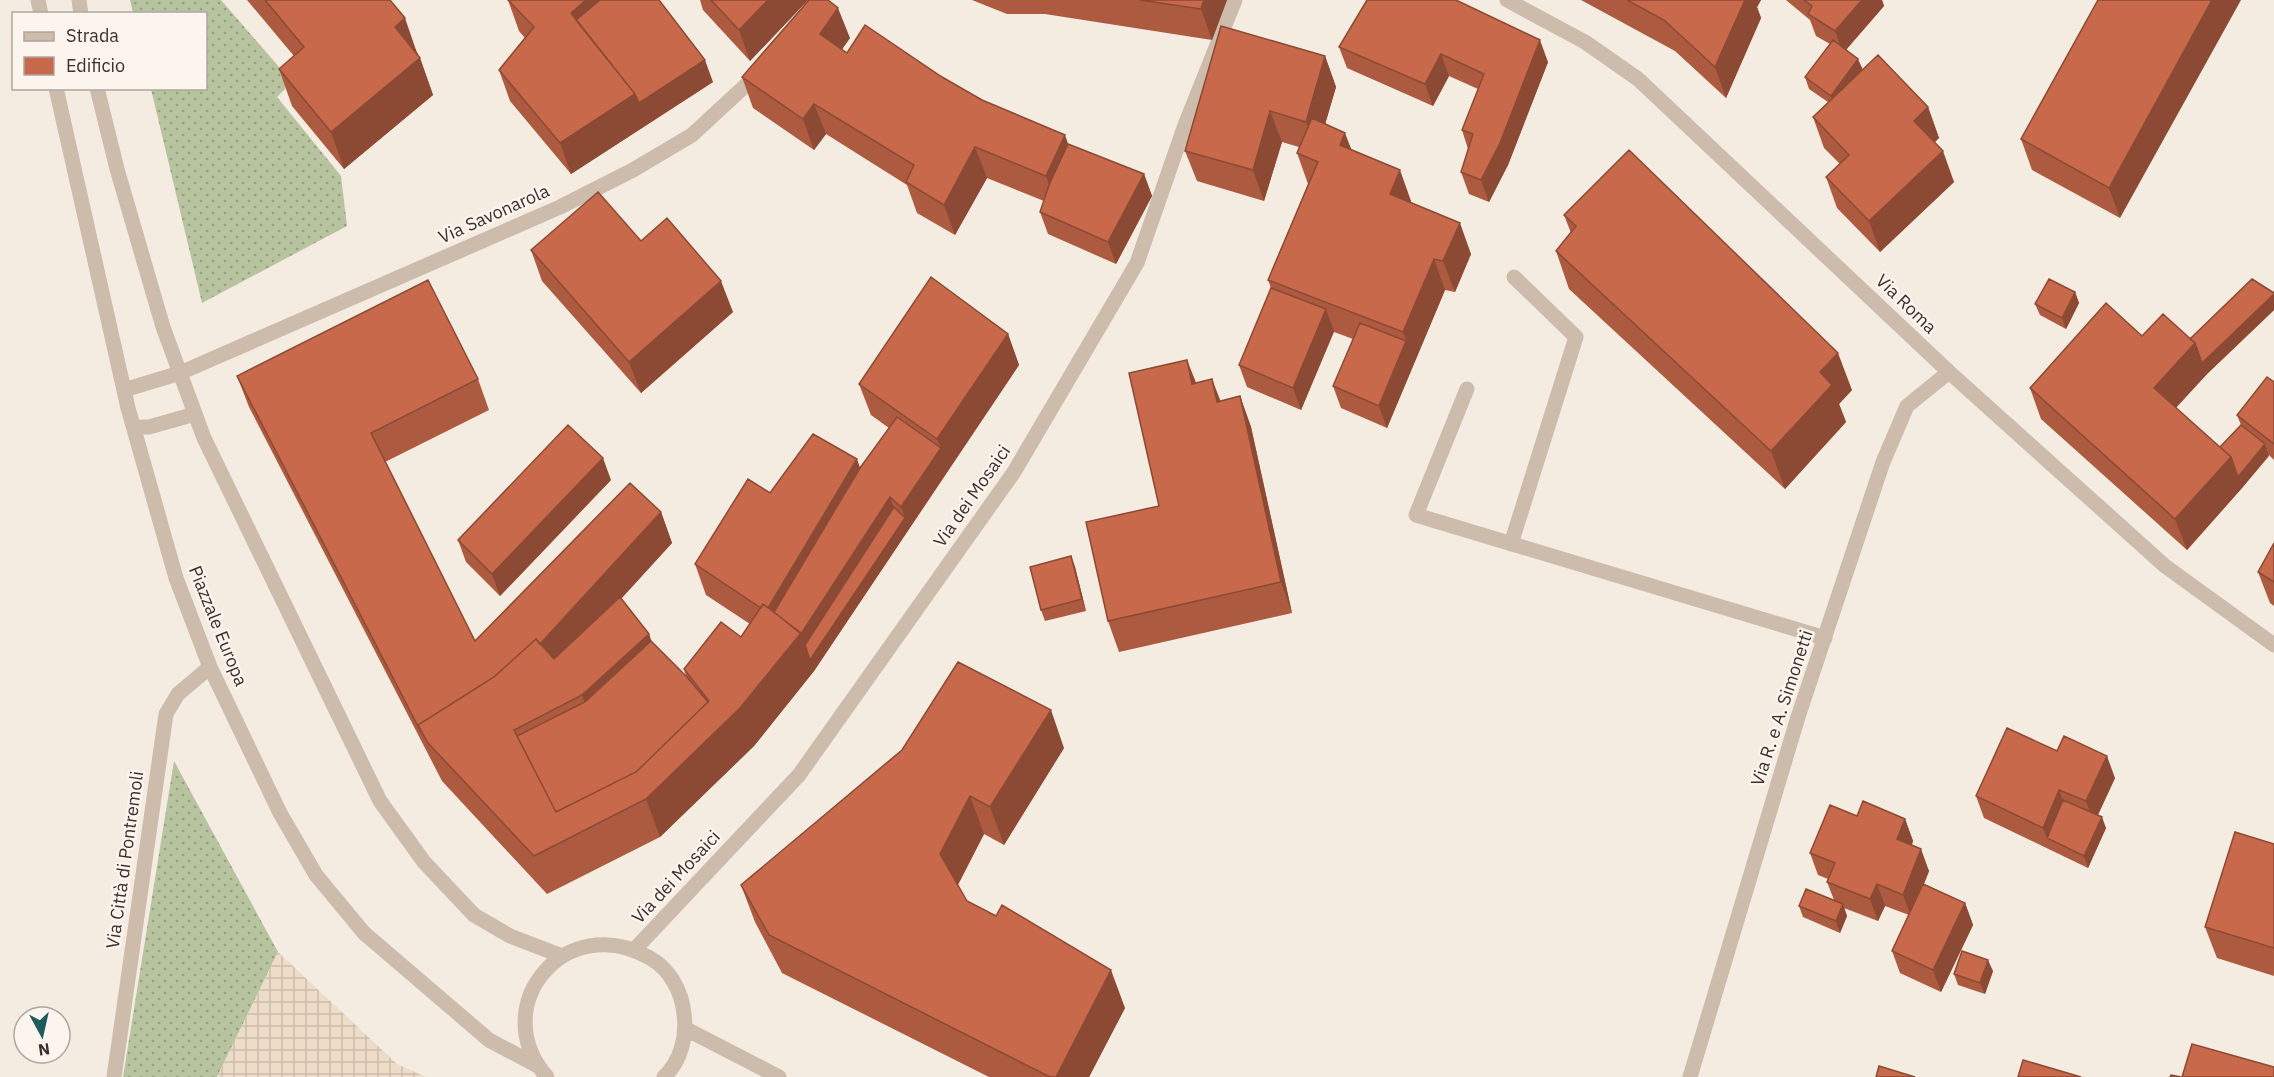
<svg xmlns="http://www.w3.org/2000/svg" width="2274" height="1077" font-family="'IBM Plex Sans',sans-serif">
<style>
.garden{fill:url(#garden-dots)}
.plaza{fill:url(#plaza-grid)}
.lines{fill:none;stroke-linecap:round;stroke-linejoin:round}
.service{stroke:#cdbbac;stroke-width:15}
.minor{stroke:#cdbbac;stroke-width:15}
.tertiary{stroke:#cdbbac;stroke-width:15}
.wall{fill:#ac5a40}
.shaded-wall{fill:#8c4a34}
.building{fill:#c8694b;stroke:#8c4a34;stroke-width:1.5}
.labels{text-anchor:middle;stroke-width:5;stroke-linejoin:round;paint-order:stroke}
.street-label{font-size:18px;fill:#3b302b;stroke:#fbf5ee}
</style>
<defs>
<pattern id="garden-dots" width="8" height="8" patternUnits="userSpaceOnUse" patternTransform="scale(1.5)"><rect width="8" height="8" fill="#b8c4a0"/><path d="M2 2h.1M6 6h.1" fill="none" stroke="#97a083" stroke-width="1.8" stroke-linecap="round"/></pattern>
<pattern id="plaza-grid" width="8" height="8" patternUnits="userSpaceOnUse" patternTransform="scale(1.5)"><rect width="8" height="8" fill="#ecdcc8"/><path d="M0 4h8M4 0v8" fill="none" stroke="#cbbdac"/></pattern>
</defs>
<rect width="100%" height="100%" fill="#f4ebe1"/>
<path class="garden" d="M130,0H221L292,82L277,97L341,176L347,226L202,303L151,89L206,88V14L133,13Z
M174,761L278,952L217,1077H123Z"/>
<path class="plaza" d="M278,952L397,1064L426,1077H217Z"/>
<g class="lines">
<path class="service" d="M1467,389L1416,515L1825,638
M1511,544L1576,337L1514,277"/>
<path class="minor" d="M38,0L41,14
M79,0L81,14
M56,88L128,408L176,578L210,667L280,813L316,875L364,933L489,1040L538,1066
M97,88L117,169L163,327L204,438L380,801L424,862L474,915L510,936L562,956
M124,390L180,373L560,207L633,170L692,135L759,73
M134,427H149L195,414
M635,949L799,775L1014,472L1137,263L1185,125L1235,0
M686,1029L779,1077
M114,1077L166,714L178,694L210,667
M547,1077C485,1006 566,909 650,958C670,969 682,992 684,1014C687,1036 681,1061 664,1077
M1690,1077L1798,717L1883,462L1907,406L1949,372"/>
<path class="tertiary" d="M1507,0L1585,42L1638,79L1949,372L2165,566L2274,645"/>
</g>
<path class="wall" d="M247,0H390L420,58L433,95L344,169L292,106L279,69L294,56Z
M508,0L713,82L571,174L510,101L499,70L525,38L519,31Z
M700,0H808L750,61L703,10Z
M972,0H1227L1212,40L1045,14H1007Z
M1581,0H1761L1757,7L1761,18L1726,98L1675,51Z
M1786,0H1882L1884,6L1846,50L1862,69L1928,107L1939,138L1934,142L1954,182L1880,252L1837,208L1826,177L1840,164L1824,148L1813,117L1828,102L1809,89L1805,77L1830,44L1816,36L1810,20Z
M2098,0L2120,218L2032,170L2021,139Z
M850,38L842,49L847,53L942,77L982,100L1068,144L1144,174L1152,196L1116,264L1048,234L1040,212L1044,201L987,178L955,235L917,213L907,185L826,134L814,150L753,108L742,77Z
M1339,47L1548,62L1508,165L1489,202L1469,194L1461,172L1468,149L1462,130L1478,89L1449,76L1433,106L1347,68Z
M1325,56L1336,87L1325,124L1351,149L1411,201L1410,202L1471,254L1455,292L1445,290L1387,428L1341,408L1333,386L1353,339L1334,332L1301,410L1247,387L1239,365L1271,288L1268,280L1308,184L1297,153L1299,147L1282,142L1264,201L1197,181L1185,151Z
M1564,215L1852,390L1839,404L1846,422L1785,489L1569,289L1556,251L1571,233Z
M641,241L733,312L641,393L542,281L531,250Z
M2075,292L2079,303L2066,329L2040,315L2035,304Z
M2274,293V310L2207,374L2176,408L2220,447L2241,425L2237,415L2274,382V460L2269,455L2242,488L2187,550L2041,419L2030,388L2142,336L2190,339Z
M1008,334L1019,365L814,671L754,746L660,837L547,894L442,781L249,407L237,376L478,379L489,410L385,462L475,641L661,512L672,543L621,599L649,634L651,641L686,676L684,669L741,637L750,624L706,595L695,564L770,493L860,468L889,428L871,415L859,384Z
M1196,383L1220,401L1240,396L1251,427L1292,613L1119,652L1108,621L1159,506Z
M611,480L500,596L466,562L458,540Z
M2274,543V606L2270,603L2258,572Z
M1071,556L1075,567L1086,611L1045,621L1041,610Z
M1064,748L1004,845L984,834L958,885L967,901L1125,1008L1089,1077H989L782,973L755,922L741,885Z
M2057,751L2115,778L2098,815L2106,828L2088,868L1984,818L1976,796Z
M1857,816L1905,819L1913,841L1912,845L1929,871L1924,884L1965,903L1973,925L1941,992L1900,973L1892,951L1909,915L1885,906L1878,921L1844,908L1847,916L1840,933L1803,917L1799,906L1834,900L1827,882L1828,879L1818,875L1810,853Z
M2274,844V976L2217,958L2205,927Z
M1993,971L1985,994L1958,985L1954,974Z"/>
<path class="shaded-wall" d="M586,0H635L588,39L571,13Z
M768,0H808L750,61L739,30Z
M1204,0H1227L1212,40L1201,9Z
M1745,0H1761L1757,7L1761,18L1726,98L1715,67Z
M1862,0H1882L1884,6L1843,53L1835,31Z
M2212,0H2241L2120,218L2109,188Z
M838,8L850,38L831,65L820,34Z
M405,18L418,56L395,27Z
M1540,40L1548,62L1508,165L1489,202L1481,180Z
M1441,54L1449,76L1433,106L1425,84Z
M1325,56L1336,87L1317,152L1306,122Z
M420,58L433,95L344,169L331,132Z
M1858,59L1863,70L1835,108L1831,96Z
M705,60L713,82L571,174L560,143L635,94Z
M814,104L826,134L814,150L803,119Z
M1928,107L1939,138L1925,152L1914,121Z
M1270,111L1282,142L1264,201L1253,170Z
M1345,133L1357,164L1340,145Z
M1065,135L1076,166L1057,207L1046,176Z
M975,147L987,178L955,235L944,205Z
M1943,151L1954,182L1880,252L1869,221Z
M1400,170L1411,201L1402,224L1390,194Z
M1144,174L1152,196L1116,264L1108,242Z
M1460,223L1471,254L1455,292L1443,261Z
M1434,259L1445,290L1387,428L1379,406L1406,341L1403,332Z
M721,281L733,312L641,393L629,362Z
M2075,292L2079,303L2066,329L2062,318Z
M2274,294V310L2207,374L2165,419L2154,388L2195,343Z
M1326,309L1334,331L1301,410L1293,388Z
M1008,334L1019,365L909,529L901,507L941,448L937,439Z
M1838,353L1852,390L1839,404L1846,422L1785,489L1771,451L1820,372Z
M1187,360L1199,390L1192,384Z
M1212,379L1224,410L1217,402Z
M1240,396L1251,427L1292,613L1281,582Z
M2265,444L2269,456L2242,488L2187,550L2175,519L2231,457Z
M603,458L611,480L500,596L492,574Z
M857,459L868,490L783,631L766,611Z
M890,497L898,519L905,518L909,529L814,671L754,746L660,837L646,799L712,708Z
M661,512L672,543L550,676L428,743Z
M1071,556L1075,567L1086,611L1082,599Z
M649,634L662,672L596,733L582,695Z
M1051,710L1064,748L1004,845L990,807Z
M2107,756L2115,778L2094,823L2086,801Z
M2059,790L2067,811L2047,838L2043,828Z
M970,796L984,834L954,892L940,854Z
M2102,817L2106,828L2088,868L2084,856Z
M1905,819L1913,841L1905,861L1897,839Z
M1921,849L1929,871L1911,916L1903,895Z
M1877,884L1885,906L1878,921L1870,899Z
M1965,903L1973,925L1941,992L1933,970Z
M1843,904L1847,916L1840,933L1836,921Z
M1988,960L1993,971L1985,994L1980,983Z
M1111,970L1125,1008L1089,1077H1056Z"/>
<path class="building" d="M265,0H390L405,18L395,27L420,58L331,132L279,69L304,47Z
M508,0H586L571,13L635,94L560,143L499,70L534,27Z
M600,0H659L705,60L639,103L635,94L576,20Z
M711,0H768L739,30Z
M809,0H828L838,8L820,34L847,53L865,25L942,77L982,100L1065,135L1046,176L975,147L944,205L906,182L914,165L814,104L803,119L742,77Z
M1140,0H1204L1201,9Z
M1367,0H1456L1540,40L1500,143L1481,180L1461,172L1473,134L1462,130L1484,74L1441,54L1425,84L1339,47Z
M1627,0H1745L1715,67L1664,20Z
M1804,0H1862L1835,31L1808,14L1812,6Z
M2098,0H2212L2109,188L2021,139Z
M1221,26L1325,56L1306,122L1270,111L1253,170L1185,151Z
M1833,40L1858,59L1831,96L1805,77Z
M1878,55L1928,107L1914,121L1943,151L1869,221L1826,177L1849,155L1813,117Z
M1312,118L1345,133L1340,145L1400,170L1390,194L1460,223L1443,261L1434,259L1403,332L1268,280L1318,162L1297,153Z
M1068,144L1144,174L1108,242L1040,212L1049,185Z
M1629,150L1838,353L1820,372L1832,385L1771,451L1556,251L1576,226L1564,215Z
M598,192L641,241L667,218L721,281L629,362L531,250Z
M931,277L1008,334L937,439L859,384Z
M2049,279L2075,292L2062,318L2035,304Z
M2252,279L2274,293V294L2202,363L2195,343L2190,339Z
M428,280L478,379L371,433L475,641L630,483L661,512L540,644L536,639L494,677L418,725L421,732L237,376Z
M1271,288L1326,309L1293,388L1239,365Z
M2106,303L2142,336L2163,314L2195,343L2154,388L2231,457L2175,519L2030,388Z
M1360,323L1406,341L1379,406L1333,386Z
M1187,360L1192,384L1212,379L1217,402L1240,396L1281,582L1108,621L1086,522L1159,506L1129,373Z
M2267,377L2274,382V444L2237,415Z
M897,417L941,448L901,507L890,497L801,634L774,612L860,468Z
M568,425L603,458L492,574L458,540Z
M2241,425L2265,444L2238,477L2231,457L2220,447Z
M813,434L857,459L768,608L763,604L761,608L695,564L748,479L770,493Z
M894,507L905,518L810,660L805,645Z
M2274,543V582L2258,572Z
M1071,556L1082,599L1041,610L1030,567Z
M620,597L649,634L582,695L514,730L556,812L636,772L709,701L684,669L721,622L741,637L763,604L801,633L740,708L646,799L534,856L428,743L418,725L494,677L536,639L554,659Z
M651,641L686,676L708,702L636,772L556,812L517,736L585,702Z
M958,662L1051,710L990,807L970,796L940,854L967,901L996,916L1002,905L1111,970L1056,1077H1050L769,935L741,885L902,750Z
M2007,728L2057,751L2064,736L2107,756L2086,801L2059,790L2043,828L1976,796Z
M2063,800L2102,817L2084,856L2047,838Z
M1863,801L1905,819L1897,839L1921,849L1903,895L1877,884L1870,899L1827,882L1835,863L1810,853L1830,805L1857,816Z
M2235,832L2274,844V948L2205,927Z
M1923,884L1965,903L1933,970L1892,951Z
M1806,889L1843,904L1836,921L1799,906Z
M1962,951L1988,960L1980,983L1954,974Z
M2192,1044L2274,1067V1077H2182Z
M2023,1060L2081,1077H2018Z
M1879,1066L1915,1077H1876Z
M2171,1075L2181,1077H2170Z"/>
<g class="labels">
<g class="street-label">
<text transform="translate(494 214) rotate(-24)" y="6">Via Savonarola</text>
<text transform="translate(1906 304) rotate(44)" y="6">Via Roma</text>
<text transform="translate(972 496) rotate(-55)" y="6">Via dei Mosaici</text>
<text transform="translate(218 626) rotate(68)" y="6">Piazzale Europa</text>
<text transform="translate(1782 708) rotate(-72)" y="6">Via R. e A. Simonetti</text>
<text transform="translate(125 860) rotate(-82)" y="6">Via Città di Pontremoli</text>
<text transform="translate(676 877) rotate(-47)" y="6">Via dei Mosaici</text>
</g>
</g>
<rect x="12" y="12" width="195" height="78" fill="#fbf5ee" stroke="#aea6a0" stroke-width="1.5"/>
<rect x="24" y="32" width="30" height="9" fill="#cdbbac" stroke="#aea6a0" stroke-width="1.5"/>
<text x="66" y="42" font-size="18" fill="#3b302b">Strada</text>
<rect x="24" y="57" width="30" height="18" fill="#c8694b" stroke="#aea6a0" stroke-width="1.5"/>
<text x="66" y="72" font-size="18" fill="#3b302b">Edificio</text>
<g transform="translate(42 1035) rotate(172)"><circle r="28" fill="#fbf5ee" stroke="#aea6a0" stroke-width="1.5"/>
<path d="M0-4.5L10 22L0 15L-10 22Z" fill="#1f5a5e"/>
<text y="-9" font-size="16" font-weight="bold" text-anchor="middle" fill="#3b302b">N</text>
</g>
</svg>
